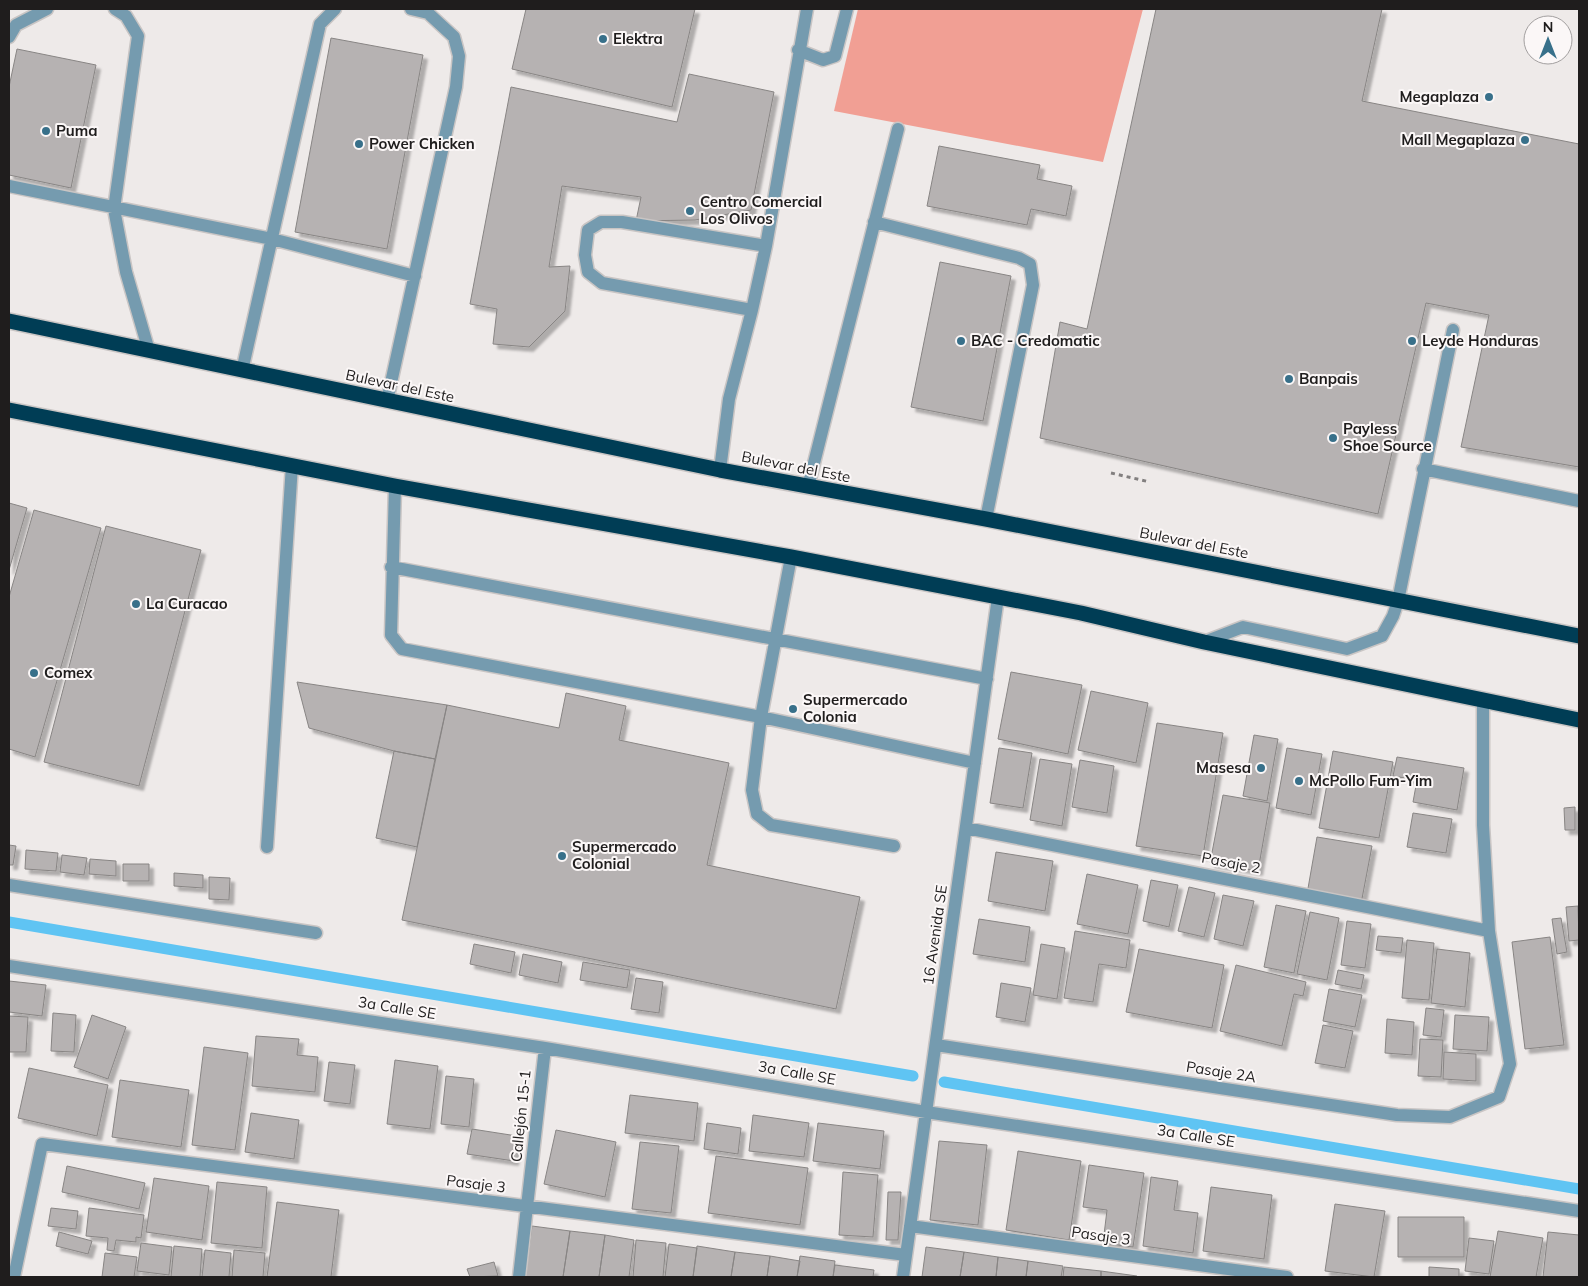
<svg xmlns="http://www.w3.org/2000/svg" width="1588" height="1286" font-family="Mulish,sans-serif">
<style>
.green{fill:#f19f94}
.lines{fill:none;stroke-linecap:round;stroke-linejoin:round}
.stream{stroke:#5fc4f3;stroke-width:11}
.building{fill:#b6b2b2;stroke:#888584;filter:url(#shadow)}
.minor-casing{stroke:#c9c5c4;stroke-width:15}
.highway-casing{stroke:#c9c5c4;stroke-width:18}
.path{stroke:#827f7f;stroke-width:3;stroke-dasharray:4 4;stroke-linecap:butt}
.minor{stroke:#759baf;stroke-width:12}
.highway{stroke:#003d55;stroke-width:15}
.poi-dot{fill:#38708a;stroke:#fbf7f7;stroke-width:2}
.labels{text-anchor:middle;stroke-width:4;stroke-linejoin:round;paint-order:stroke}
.poi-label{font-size:15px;font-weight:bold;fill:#1f1d1d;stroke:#fbf7f7;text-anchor:start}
.street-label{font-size:15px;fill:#1f1d1d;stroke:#fbf7f7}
</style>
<defs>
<filter id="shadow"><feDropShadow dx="4.5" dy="4.5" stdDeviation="1" flood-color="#0004"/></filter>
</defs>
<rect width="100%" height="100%" fill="#eeeae9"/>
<path class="green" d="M858,9H1143L1103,162L834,111Z"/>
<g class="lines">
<path class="stream" d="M9,922L913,1076
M944,1082L1579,1189"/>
</g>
<path class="building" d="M526,9H695L672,107L512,69Z
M1156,9H1382L1362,101L1579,144V467L1461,447L1489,315L1426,303L1378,514L1040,438L1060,322L1087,329Z
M331,38L423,55L387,249L295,232Z
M17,49L96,65L71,188L9,175V87Z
M689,74L774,92L751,210L695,220L636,221L641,197L562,186L549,267L570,266L565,311L529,347L493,344L497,309L470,304L511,87L677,122Z
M939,146L1040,165L1037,179L1072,186L1066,216L1031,209L1027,225L927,206Z
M940,262L1011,276L983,421L911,407Z
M9,503L27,508L9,570Z
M34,510L101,528L35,757L9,749V597Z
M106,526L201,550L139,786L44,762Z
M1011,672L1082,685L1068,754L998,739Z
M297,682L447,705L435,759L394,751L309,728Z
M1091,691L1148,703L1136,763L1078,750Z
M566,693L626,706L619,740L729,763L707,865L860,897L836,1009L402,920L447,705L559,728Z
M1157,723L1223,733L1203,856L1136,846Z
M1254,735L1278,739L1267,801L1243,796Z
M999,748L1032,753L1023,808L990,803Z
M1287,748L1322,754L1311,815L1276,808Z
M394,751L435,759L417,847L376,838Z
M1333,751L1393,762L1379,838L1319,828Z
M1397,757L1464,768L1457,810L1413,802L1417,780L1393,776Z
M1040,759L1072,764L1062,826L1030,820Z
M1080,760L1114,766L1107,813L1072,807Z
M1223,795L1270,803L1258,871L1210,863Z
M1575,807V830H1565L1564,808Z
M1413,813L1452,819L1446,853L1407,847Z
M1317,837L1372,846L1361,904L1307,894Z
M9,845L16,846L13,865H9Z
M26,850L58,853L56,871L25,869Z
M996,852L1053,861L1045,911L988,901Z
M62,855L87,858L84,875L60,872Z
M90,859L116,861V876L89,874Z
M123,864H149V881H123Z
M174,873L203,875V888L174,886Z
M1087,874L1138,885L1128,934L1077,924Z
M209,877L230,878L229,900L209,899Z
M1151,880L1178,885L1169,927L1143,921Z
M1189,887L1215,893L1204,937L1178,931Z
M1223,895L1254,901L1243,946L1214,939Z
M1276,905L1306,911L1294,973L1264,967Z
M1578,906L1579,940L1569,941L1566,907Z
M1310,912L1339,918L1327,980L1297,974Z
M1561,918L1567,952L1557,954L1552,919Z
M979,919L1030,927L1025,962L973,954Z
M1347,921L1371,924L1365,968L1341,965Z
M1075,931L1130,940L1126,968L1099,964L1093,1002L1064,998Z
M1378,936L1403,938L1401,953L1376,950Z
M1550,937L1564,1045L1525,1049L1512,942Z
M1407,940L1434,943L1429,1000L1402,998Z
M474,944L515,952L511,973L470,964Z
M1041,944L1065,948L1057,999L1033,995Z
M1139,949L1224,965L1212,1028L1126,1012Z
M1437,949L1470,953L1465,1007L1431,1003Z
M523,954L562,962L558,983L519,975Z
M583,962L630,970L627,988L580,980Z
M1236,965L1306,982L1303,996L1294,994L1282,1046L1220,1031Z
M1338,970L1364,975L1361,989L1335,984Z
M636,978L663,982L659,1013L631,1009Z
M9,981L46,985L42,1016L9,1012Z
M1001,983L1031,988L1025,1022L996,1017Z
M1329,989L1362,995L1355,1027L1323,1021Z
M1426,1008L1444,1010L1441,1037L1423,1035Z
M53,1013L76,1015L74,1052L51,1051Z
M92,1015L126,1027L108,1079L74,1067Z
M1455,1015L1489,1017L1487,1051L1453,1049Z
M9,1016L28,1017L26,1052H9Z
M1387,1019L1414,1022L1412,1055L1385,1053Z
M1323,1025L1353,1031L1345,1068L1315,1063Z
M256,1036L299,1039L297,1055L318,1057L315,1092L252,1086Z
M1420,1039L1443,1040L1441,1077L1418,1076Z
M204,1047L248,1053L235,1150L192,1145Z
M1444,1052L1476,1054V1081L1443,1079Z
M395,1060L438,1066L430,1129L387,1124Z
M329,1062L355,1065L350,1104L324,1101Z
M29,1068L108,1085L97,1136L18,1118Z
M446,1076L474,1079L469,1127L441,1124Z
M120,1080L189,1090L181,1147L112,1137Z
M630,1095L698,1103L694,1141L625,1133Z
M251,1113L299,1120L294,1159L245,1152Z
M753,1115L809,1123L804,1157L749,1151Z
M707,1123L741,1128L738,1154L704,1149Z
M818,1123L884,1131L880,1169L813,1161Z
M472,1129L517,1136L514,1161L467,1154Z
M556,1130L616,1142L605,1197L544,1184Z
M939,1141L987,1145L978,1225L930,1220Z
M640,1142L679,1146L671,1213L632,1209Z
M1018,1151L1081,1161L1069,1240L1006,1230Z
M716,1156L808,1168L800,1225L708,1213Z
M1089,1165L1144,1173L1133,1247L1103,1243L1107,1210L1083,1207Z
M67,1166L145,1183L139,1209L62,1192Z
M843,1172L878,1175L873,1237L839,1235Z
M1151,1177L1178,1181L1174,1210L1198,1213L1193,1253L1143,1246Z
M154,1178L209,1186L202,1240L146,1232Z
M217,1182L267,1187L262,1248L211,1243Z
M1211,1187L1272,1195L1264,1259L1203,1251Z
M888,1192H901L898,1240H886Z
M277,1202L339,1210L331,1277H267Z
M1335,1204L1385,1211L1374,1277L1325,1271Z
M51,1208L78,1211L76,1229L48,1226Z
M89,1208L144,1215L141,1238L136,1237V1242L116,1240L114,1251L107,1250L108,1238L86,1236Z
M1398,1217H1464V1257H1398Z
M532,1226L570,1231L563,1277H525Z
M570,1231L605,1235L599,1277H563Z
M1498,1231L1543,1238L1536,1277H1490Z
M59,1232L92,1241L88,1254L56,1246Z
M1548,1232L1579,1235V1277H1543Z
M605,1235L634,1240L629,1277H599Z
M1469,1238L1494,1241L1489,1274L1465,1271Z
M636,1240L666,1243L663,1277H633Z
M141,1243L172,1247L169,1275L137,1271Z
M669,1244L697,1248L693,1277H665Z
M174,1246L202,1249L200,1277H171Z
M697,1246L735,1252L731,1277H693Z
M926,1247L964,1252L960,1277H922Z
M205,1250L231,1253L229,1277H202Z
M234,1250L265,1253L263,1277H232Z
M735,1252L770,1256L767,1277H731Z
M964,1252L998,1257L996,1277H960Z
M105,1253L137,1257L134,1277H102Z
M770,1256L800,1261L797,1277H767Z
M800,1256L835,1261L833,1277H797Z
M998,1257L1028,1261L1026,1277H996Z
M1028,1261L1063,1266L1061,1277H1026Z
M494,1262L498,1276L470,1277L467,1269Z
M835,1265L874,1270L873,1277H833Z
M1064,1267L1101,1271V1277H1063Z
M1429,1267L1459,1269V1277H1429Z
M1101,1271L1137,1276V1277H1101Z"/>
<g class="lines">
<defs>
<path id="minor" d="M115,9L126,16L138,36L114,209L126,272L149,351
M9,37L16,25L47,9
M798,50L823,60L835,56L847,9
M9,186L272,239L415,276
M874,222L1019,258L1030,264L1033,285L986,519
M752,310L602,283L588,272L585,255L588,230L601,222H622L766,246
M242,371L320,24L335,9
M387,401L456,87L459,56L454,37L428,13L411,9
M1423,469L1579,501
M720,470L729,399L752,310L766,246L807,9
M395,486L391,635L402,649L761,717L975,763
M808,487L898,129
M791,557L761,717L752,790L757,814L771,825L894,846
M391,567L987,679
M1204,642L1243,627L1347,649L1382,636L1393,616L1398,601L1453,330
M966,828L1489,931
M267,847L292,465
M9,885L316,933
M9,966L545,1048L926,1112L1579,1211
M936,1045L1397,1115L1450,1117L1499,1097L1510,1064L1489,931L1483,825V700
M910,1226L1287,1277
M14,1277L42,1144L906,1255
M519,1277L545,1048
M903,1277L998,597"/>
<path id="highway" d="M9,321L720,470L986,519L1579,636
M9,410L395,486L791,557L1081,613L1204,642L1579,720"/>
</defs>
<use href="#minor" class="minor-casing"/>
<use href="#highway" class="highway-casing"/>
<path class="path" d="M1111,473L1150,482"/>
<use href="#minor" class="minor"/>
<use href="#highway" class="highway"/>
</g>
<g class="poi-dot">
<circle cx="603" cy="39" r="5"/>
<circle cx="1489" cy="97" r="5"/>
<circle cx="46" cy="131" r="5"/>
<circle cx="1525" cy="140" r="5"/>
<circle cx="359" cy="144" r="5"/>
<circle cx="690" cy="211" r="5"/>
<circle cx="961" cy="341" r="5"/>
<circle cx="1412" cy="341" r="5"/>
<circle cx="1289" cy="379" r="5"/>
<circle cx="1333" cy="438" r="5"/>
<circle cx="136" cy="604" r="5"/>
<circle cx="34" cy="673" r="5"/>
<circle cx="793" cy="709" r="5"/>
<circle cx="1261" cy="768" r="5"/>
<circle cx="1299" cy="781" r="5"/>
<circle cx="562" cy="856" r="5"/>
</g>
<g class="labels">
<g class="poi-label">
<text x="613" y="44">Elektra</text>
<text x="1479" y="102" text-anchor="end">Megaplaza</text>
<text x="56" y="136">Puma</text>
<text x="1515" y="145" text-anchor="end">Mall Megaplaza</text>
<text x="369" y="149">Power Chicken</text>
<text x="700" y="207">Centro Comercial<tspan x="700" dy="17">Los Olivos</tspan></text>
<text x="971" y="346">BAC - Credomatic</text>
<text x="1422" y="346">Leyde Honduras</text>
<text x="1299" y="384">Banpais</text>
<text x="1343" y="434">Payless<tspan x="1343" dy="17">Shoe Source</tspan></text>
<text x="146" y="609">La Curacao</text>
<text x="44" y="678">Comex</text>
<text x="803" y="705">Supermercado<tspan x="803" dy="17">Colonia</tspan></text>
<text x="1251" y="773" text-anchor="end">Masesa</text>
<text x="1309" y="786">McPollo Fum-Yim</text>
<text x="572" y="852">Supermercado<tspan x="572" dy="17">Colonial</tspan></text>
</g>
<g class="street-label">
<text transform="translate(400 386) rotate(12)" y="5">Bulevar del Este</text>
<text transform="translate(796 467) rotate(11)" y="5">Bulevar del Este</text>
<text transform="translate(1194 543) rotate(11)" y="5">Bulevar del Este</text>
<text transform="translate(1231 863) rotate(11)" y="5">Pasaje 2</text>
<text transform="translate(935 935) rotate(-82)" y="5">16 Avenida SE</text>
<text transform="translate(397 1008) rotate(9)" y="5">3a Calle SE</text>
<text transform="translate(1221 1072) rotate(9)" y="5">Pasaje 2A</text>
<text transform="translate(797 1073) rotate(10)" y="5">3a Calle SE</text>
<text transform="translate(521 1116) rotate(-84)" y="5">Callejón 15-1</text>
<text transform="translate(1196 1136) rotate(9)" y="5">3a Calle SE</text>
<text transform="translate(476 1184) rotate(7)" y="5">Pasaje 3</text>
<text transform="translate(1101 1236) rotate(8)" y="5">Pasaje 3</text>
</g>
</g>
<rect width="1588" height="1286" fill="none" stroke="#1f1d1d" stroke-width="20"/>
<g transform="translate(1548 40)"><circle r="24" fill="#fbf7f7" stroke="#a3a0a0"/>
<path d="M0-4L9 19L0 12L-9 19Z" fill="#38708a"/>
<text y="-8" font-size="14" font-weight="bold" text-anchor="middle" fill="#1f1d1d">N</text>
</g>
</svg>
